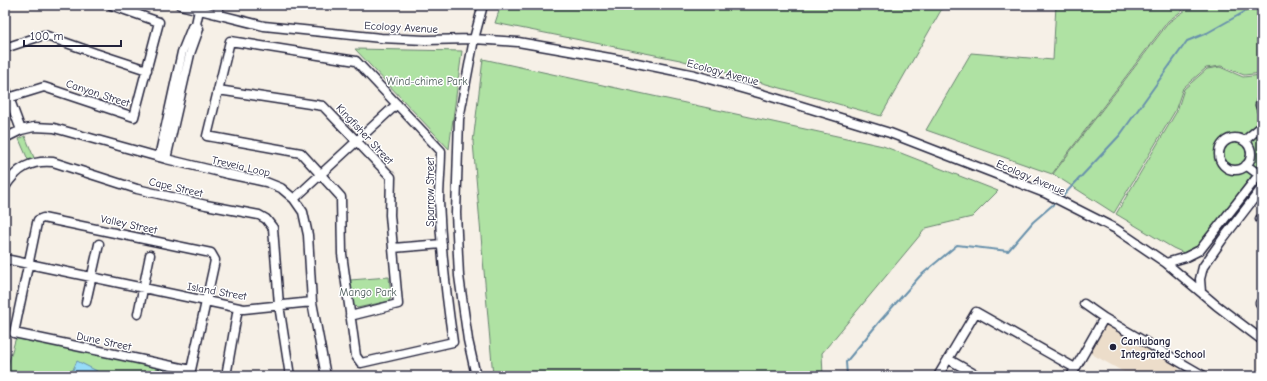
<svg xmlns="http://www.w3.org/2000/svg" width="1267" height="381" font-family="'Comic Neue',sans-serif">
<style>
.built{fill:#ecddca}
.green{fill:#afe2a3;stroke:#68826f}
.water{fill:#96dbf8;stroke:#6891ac}
.lines{fill:none;stroke-linecap:round;stroke-linejoin:round}
.stream{stroke:#6891ac;stroke-width:2}
.minor-casing{stroke:#22223b;stroke-width:11}
.minor{stroke:#fff;stroke-width:8}
.poi-dot{fill:#22223b;stroke:#fff;stroke-width:1.5}
.labels{text-anchor:middle;stroke-width:3;stroke-linejoin:round;paint-order:stroke}
.street-label{font-size:11px;fill:#22223b;stroke:#fff}
.park-label{font-size:11px;fill:#4c5c5a;stroke:#fff}
.poi-label{font-size:11px;font-weight:bold;fill:#22223b;stroke:#fff;text-anchor:start}
</style>
<rect width="100%" height="100%" fill="#f6f0e7"/>
<filter id="ink" filterUnits="userSpaceOnUse"><feTurbulence type="fractalNoise" baseFrequency=".025" numOctaves="2"/><feDisplacementMap in="SourceGraphic" scale="8" xChannelSelector="R" yChannelSelector="G"/><feConvolveMatrix kernelMatrix="1 2 1 2 8 2 1 2 1" color-interpolation-filters="sRGB"/></filter>
<g filter="url(#ink)">
<path class="built" d="M1107,324L1178,365L1179,372L1176,376H1131L1088,352L1102,327Z"/>
<path class="green" d="M501,5H944L881,116L680,60L495,23Z
M1056,5H1190L1168,21L1052,174L926,130L971,53L1053,60Z
M1193,5H1262V73L1244,75L1221,66L1206,68L1183,88L1175,111L1114,213L1053,174L1169,22Z
M355,49L462,51L449,149Z
M483,59L883,146L998,191L972,217L926,228L822,353L823,376H493L473,142Z
M1220,67L1243,77L1262,75V162L1198,246L1184,253L1173,248L1116,214L1177,111L1184,89L1207,69Z
M25,136L35,160L29,162L19,139Z
M389,277L391,298L389,301L357,308L353,304L350,280Z
M16,337L190,373L201,376H5Z"/>
<path class="water" d="M77,361L97,371V376H70Z"/>
<g class="lines">
<path class="stream" d="M1061,198L1120,135L1187,41L1207,33L1246,11L1249,5
M847,376L846,362L880,321L920,276L957,245L1008,251L1033,222L1056,202"/>
<defs>
<path id="minor" d="M180,5L264,26L381,38L425,40L474,39L518,42L627,61L695,75L762,94L890,133L1045,193L1116,229L1166,263L1216,305L1262,340
M217,14L220,5
M230,41L356,61L441,151C441,168 439,184 439,201C441,248 446,295 453,342L361,363L356,356L342,254L341,197L301,153L207,136Z
M5,48L44,35L95,53L147,70
M5,87L21,130
M218,90L323,106L391,177L390,215L398,304L350,316
M1262,97L1260,105L1262,111
M5,99L44,87L134,117L159,22L111,5
M5,138L21,130L34,127L54,128L166,159L228,174L266,182L281,188L294,199L303,212L308,235L312,302L326,376
M1219 154a16 16 0 1 1 32 0a16 16 0 1 1-32 0Z
M1244,141L1262,126
M159,157L182,52L192,27L196,24L199,10
M166,159L190,54L199,29L196,24
M1246,165L1262,177
M5,187C17,168 31,160 53,162L137,189L206,205L259,215L266,219L273,228L279,305L290,376
M294,199L397,104
M43,218L211,253L215,260L214,265L191,370L14,333L37,223L38,220Z
M1262,218L1260,219L1262,222
M393,248L442,244
M5,259L244,309L312,302
M1166,263L1186,257L1200,250L1262,171
M1201,292L1200,279L1203,267L1222,240L1262,188
M86,302L99,244
M1262,302L1260,303L1262,305
M1084,304L1104,318L1204,376
M138,314L150,255
M948,359L978,376
M226,376L238,308
M476,376L468,340L459,276L456,213L459,119L474,39L483,5
M938,376L976,312L1075,368
M1071,376L1104,318"/>
</defs>
<use href="#minor" class="minor-casing"/>
<use href="#minor" class="minor"/>
</g>
</g>
<circle class="poi-dot" cx="1113" cy="347" r="4"/>
<g class="labels">
<g class="street-label">
<text transform="translate(401 27) rotate(3)" y="4">Ecology Avenue</text>
<text transform="translate(723 72) rotate(15)" y="4">Ecology Avenue</text>
<text transform="translate(98 93) rotate(18)" y="4">Canyon Street</text>
<text transform="translate(365 134) rotate(47)" y="4">Kingfisher Street</text>
<text transform="translate(241 166) rotate(13)" y="4">Treveia Loop</text>
<text transform="translate(1031 177) rotate(23)" y="4">Ecology Avenue</text>
<text transform="translate(176 187) rotate(13)" y="4">Cape Street</text>
<text transform="translate(430 192) rotate(-90)" y="4">Sparrow Street</text>
<text transform="translate(129 224) rotate(12)" y="4">Valley Street</text>
<text transform="translate(217 291) rotate(10)" y="4">Island Street</text>
<text transform="translate(104 341) rotate(12)" y="4">Dune Street</text>
</g>
<g class="park-label">
<text x="427" y="85">Wind-chime Park</text>
<text x="368" y="296">Mango Park</text>
</g>
<g class="poi-label">
<text x="1121" y="345">Canlubang<tspan x="1121" dy="13">Integrated School</tspan></text>
</g>
</g>
<rect width="1267" height="381" fill="none" stroke="#fff" stroke-width="20"/>
<rect x="10" y="10" width="1247" height="361" fill="none" stroke="#22223b" stroke-width="1.5" filter="url(#ink)"/>
<path d="M24 40v6h97v-6" fill="none" stroke="#22223b" stroke-width="2"/>
<text x="30" y="40" font-size="12" fill="#22223b" stroke="#ffffff" stroke-width="3" paint-order="stroke">100 m</text>
</svg>
